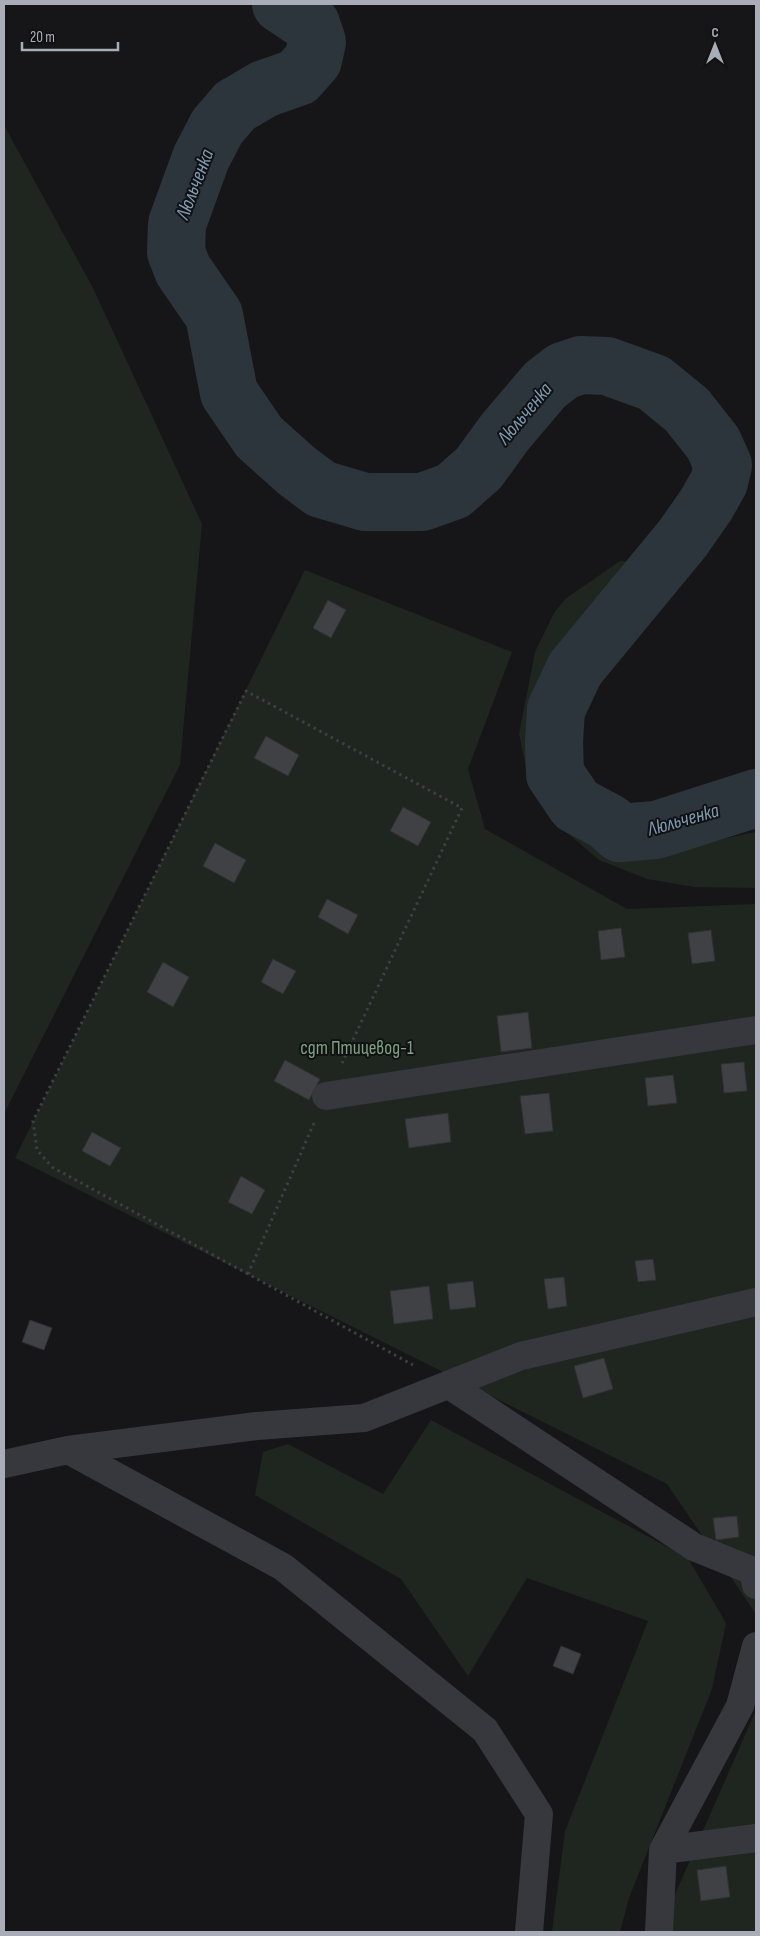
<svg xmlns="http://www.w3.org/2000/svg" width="760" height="1936" font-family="'Sofia Sans Condensed',sans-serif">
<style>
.green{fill:#1e261f}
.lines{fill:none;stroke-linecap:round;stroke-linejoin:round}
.river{stroke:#2c353c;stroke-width:58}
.building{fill:#404145;stroke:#303034}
.path{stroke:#3d3f44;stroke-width:3;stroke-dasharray:2.5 4;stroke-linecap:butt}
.minor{stroke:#37383d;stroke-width:28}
.labels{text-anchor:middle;stroke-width:4;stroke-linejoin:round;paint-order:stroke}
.park-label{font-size:19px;fill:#7fa381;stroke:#111113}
.water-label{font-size:20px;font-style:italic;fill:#7f9bb3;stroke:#111113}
</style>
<rect width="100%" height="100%" fill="#161618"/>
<path class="green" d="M4,125L93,288L202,524L180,765L4,1114Z
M620,561L642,563L649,577L648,594L638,626L604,676L571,748L569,764L586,813L627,840L662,848L694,845L756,832V888L694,887L647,879L599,860L563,829L539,799L528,777L519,734L535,652L554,613L565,599Z
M305,570L512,652L468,769L485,829L627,909L756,904V1614L667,1484L15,1158Z
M431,1420L688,1558L726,1623L712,1689L629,1898L620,1932H552L565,1831L648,1621L527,1578L468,1676L401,1579L255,1495L263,1452L288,1444L383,1494Z
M756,1710V1932H662V1924Z"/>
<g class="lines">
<path class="river" d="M281,4L311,24L317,42L313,60L298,77L264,89L235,106L217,127L201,158L177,224L176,252L183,270L214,315L229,393L259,437L297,471L321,489L365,502H422L453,491L479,468L505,432L545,385L563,371L581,365L607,366L654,383L687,410L713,443L723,465L719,482L706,505L683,538L575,669L556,709L554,742L555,774L576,805L608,822L620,833L656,830L756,798"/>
</g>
<path class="building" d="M328,600L346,610L331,638L313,628Z
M266,736L299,755L288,776L254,758Z
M403,807L431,822L418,846L390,831Z
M215,843L246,860L234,883L203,866Z
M327,899L358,915L348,934L318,917Z
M621,928L625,957L601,960L598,931Z
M711,930L715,961L692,964L688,933Z
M273,959L296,971L283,994L261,982Z
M163,962L189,977L173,1007L147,992Z
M528,1012L532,1048L501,1052L497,1016Z
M285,1060L320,1079L309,1100L274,1081Z
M744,1062L747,1091L724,1093L721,1064Z
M673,1075L677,1103L648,1106L645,1078Z
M549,1093L553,1131L525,1134L520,1096Z
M448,1113L451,1142L409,1148L405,1119Z
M92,1132L121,1148L110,1166L82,1151Z
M241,1176L265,1190L252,1214L228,1202Z
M653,1259L656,1280L638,1282L635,1261Z
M564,1277L567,1306L548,1309L544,1279Z
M473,1281L476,1307L450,1310L447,1284Z
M429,1286L433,1319L394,1324L390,1291Z
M30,1320L52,1328L44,1350L22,1342Z
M604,1358L613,1389L583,1398L574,1366Z
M737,1516L739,1537L716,1540L713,1518Z
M561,1646L581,1654L573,1674L553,1666Z
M726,1866L730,1897L701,1901L697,1870Z"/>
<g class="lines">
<path class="path" d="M314,1123L248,1274L413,1365
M248,1274L52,1167L37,1150L33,1121L246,691L462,808L342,1063"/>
<path class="minor" d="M326,1096L756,1030
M449,1385L694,1547L753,1571L756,1585
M68,1450L283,1567L485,1730L539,1814L529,1932
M4,1464L68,1450L257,1426L364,1418L521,1356L756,1302
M663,1850L756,1838
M659,1932L663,1850L740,1706L756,1646"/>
</g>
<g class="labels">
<g class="park-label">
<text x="357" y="1054">сдт Птицевод-1</text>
</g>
<g class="water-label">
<text transform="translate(194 184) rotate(-69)" y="7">Люльченка</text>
<text transform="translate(524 413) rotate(-50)" y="7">Люльченка</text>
<text transform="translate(683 819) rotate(-16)" y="7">Люльченка</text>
</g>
</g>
<rect width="760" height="1936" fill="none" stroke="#a8adb8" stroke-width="10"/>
<g transform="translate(715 45)" stroke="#111113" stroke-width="4" paint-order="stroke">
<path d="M0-4L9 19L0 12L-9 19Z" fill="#a8adb8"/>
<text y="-8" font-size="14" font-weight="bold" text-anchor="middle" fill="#a8adb8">С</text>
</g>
<path d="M22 42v8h96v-8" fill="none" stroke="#a8adb8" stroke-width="2.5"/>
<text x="30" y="42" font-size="15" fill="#a8adb8" stroke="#111113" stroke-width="4" paint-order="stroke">20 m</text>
</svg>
